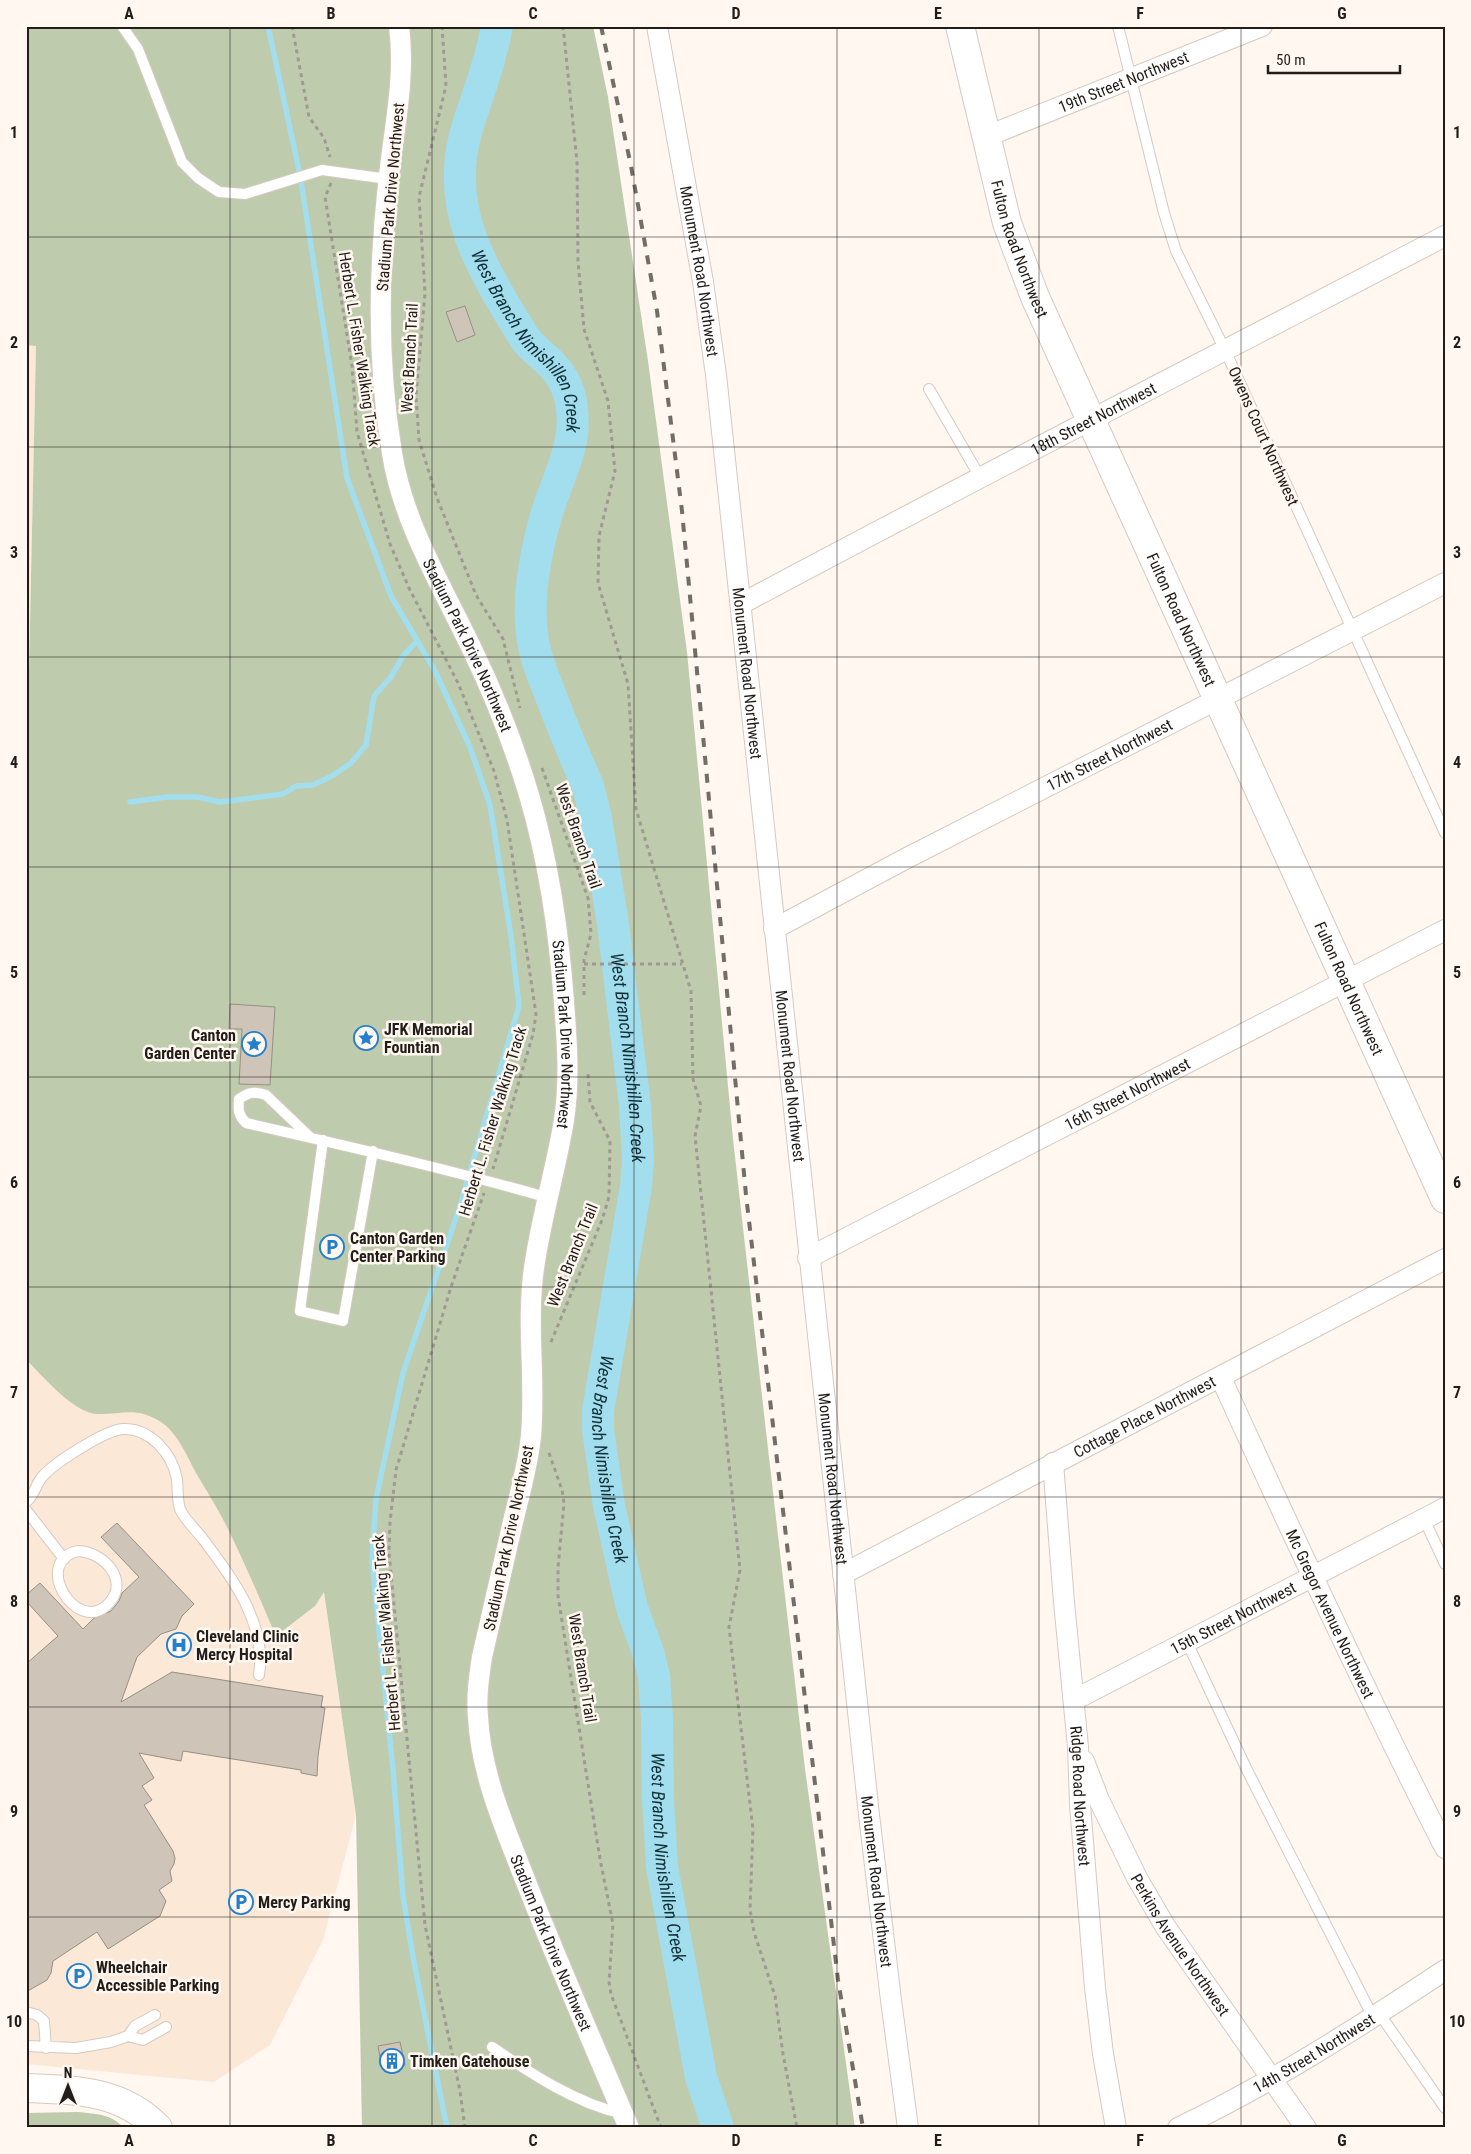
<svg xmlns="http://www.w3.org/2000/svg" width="1471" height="2154" font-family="'Roboto Condensed',sans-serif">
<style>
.built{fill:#fbe8d7}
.green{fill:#bfcbad}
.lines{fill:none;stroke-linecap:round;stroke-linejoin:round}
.stream{stroke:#a2deee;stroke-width:5.5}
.river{stroke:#a2deee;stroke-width:32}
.building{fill:#cec5b8;stroke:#988f83}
.lane-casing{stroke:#d6c9bf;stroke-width:12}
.street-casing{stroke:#d6c9bf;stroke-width:22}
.secondary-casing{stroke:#d6c9bf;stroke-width:30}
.path{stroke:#9f9993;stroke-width:3;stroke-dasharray:4 4;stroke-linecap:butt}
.lane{stroke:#fff;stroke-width:10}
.street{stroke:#fff;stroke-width:20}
.secondary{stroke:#fff;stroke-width:28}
.rail{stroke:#736d68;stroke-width:4;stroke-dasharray:9 9;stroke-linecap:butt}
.grid{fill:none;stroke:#221d19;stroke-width:1;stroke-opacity:0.55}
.labels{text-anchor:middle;stroke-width:5;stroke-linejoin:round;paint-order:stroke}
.street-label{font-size:16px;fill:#221d19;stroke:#fff7f0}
.poi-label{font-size:16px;font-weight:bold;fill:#221d19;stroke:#fff7f0;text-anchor:start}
.water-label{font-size:18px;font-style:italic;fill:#112f36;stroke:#fff7f0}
.neatline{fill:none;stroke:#221d19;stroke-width:2}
.grid-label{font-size:16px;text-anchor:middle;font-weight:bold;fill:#221d19}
</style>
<rect width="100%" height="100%" fill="#fff7f0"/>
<path class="built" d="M26,345H36L29,672L26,677Z
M26,1190L307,1475L356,1815L323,1940L270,2045L214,2082L26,2064Z"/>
<path class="green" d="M26,26H593L608,97L648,361L687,652L733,1139L767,1440L805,1769L855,2128H362L356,1815L324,1592L315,1606L276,1636C260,1599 244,1561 226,1525C217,1507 206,1490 196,1473C186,1454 176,1429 156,1419C133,1407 119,1415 97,1414C74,1413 42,1376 26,1359V677L29,671L36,346L26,345Z
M78,2112C96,2114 112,2114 124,2128H26V2113Z"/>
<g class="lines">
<path class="stream" d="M268,26L300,175L347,478L391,596L435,671L470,747L490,805L511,936L519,1006L459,1209L403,1373L376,1499L372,1560L393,1770L403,1896L413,1957L447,2128
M130,802L167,797H197L220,802L245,799L283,794L296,786L313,785L332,776L351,763L366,745L374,696L391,677L403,656L417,641"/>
<path class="river" id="s1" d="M497,26C493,47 487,69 480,89C475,105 469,120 465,136C445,213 485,273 524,337C532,349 543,355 553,366C564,377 571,394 572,410C577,447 556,481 546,516C535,555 526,600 533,641C536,661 545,680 552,699C563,728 575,757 588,786L596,818L613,924L635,1106L638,1159L636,1186L598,1411V1430L609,1506L632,1608L648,1652L654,1676L657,1719L658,1799L662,1867L701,2077L718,2128"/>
</g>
<path class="building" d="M465,306L475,335L457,342L446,312Z
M230,1004L275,1007L270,1085L239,1084L242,1029H229Z
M117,1523L194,1604L182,1616L176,1629L161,1634L137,1657L121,1702L172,1672L323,1696L321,1707L325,1708L318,1756L317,1776L301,1773V1770L183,1751L181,1761L139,1753L154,1778L142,1786L152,1800L144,1805L173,1851L175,1858L174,1864L170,1871L172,1881L159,1890L166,1901L160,1916L108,1949L97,1932L53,1961L51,1973L47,1980L26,1992V1664L58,1636L26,1601V1595L40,1583L83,1629L94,1618L111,1611L119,1601L122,1593L139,1577L101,1537Z
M400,2042L405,2065L382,2068L378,2046Z"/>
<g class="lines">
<defs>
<path id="lane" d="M122,26L138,49L182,162L198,178L219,192L245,194L322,170L388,179
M1118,26L1164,213L1176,251L1225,350L1445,833
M929,389L980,477
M311,1138L266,1095C255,1091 249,1092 239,1099C238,1109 238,1115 246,1123C347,1146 448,1169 549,1198
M323,1140L300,1311L343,1321L373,1151
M26,1502C34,1496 36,1484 42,1477C54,1463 105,1430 123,1429C150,1428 172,1453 177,1479C178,1488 177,1501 180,1509C184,1519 196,1530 203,1539C232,1578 267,1623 259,1675
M26,1510L64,1559
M1424,1519L1445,1564
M78,1551C105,1552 132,1583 106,1606C75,1633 32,1561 78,1551Z
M1187,1642L1247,1770L1373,2017
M26,2012L37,2015L44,2021L46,2048
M1379,2013L1445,2108
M128,2036L143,2040L166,2027
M26,2046L76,2048L111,2042L128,2036L135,2026L155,2015
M492,2047C532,2074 575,2103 623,2114"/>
<g id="street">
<path id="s2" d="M399,26C406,80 393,132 388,185C378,275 377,364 392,453C403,523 441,584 471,647C494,694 514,745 529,795C549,863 559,932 564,1002C567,1041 570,1081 564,1120C556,1169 541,1218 534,1268C526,1324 536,1380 531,1436C528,1466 519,1496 512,1526C502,1570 492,1614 482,1657C479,1677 476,1697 478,1717C481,1776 507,1833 528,1887C560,1968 595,2048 629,2128"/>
<path id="s3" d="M657,26L703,282L716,375L869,1815L891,2000L908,2128"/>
<path id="s4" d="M985,137L1262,26"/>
<path id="s5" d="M741,604C975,479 1210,358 1445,236"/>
<path id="s6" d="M774,929L905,859L1445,583"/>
<path id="s7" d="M808,1258L1445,930"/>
<path id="s8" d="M1221,1378C1293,1536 1366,1693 1445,1848"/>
<path id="s9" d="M1053,1463L1064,1602L1078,1747L1080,1805L1095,1988L1103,2054L1116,2128"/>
<path id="s10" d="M843,1574L1445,1259"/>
<path id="s11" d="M1074,1700L1445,1508"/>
<path id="s12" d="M1084,1761L1099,1800L1137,1878L1165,1926L1306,2128"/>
<path id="s13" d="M1178,2128C1272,2083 1359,2027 1445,1970"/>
</g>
<g id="secondary">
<path id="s14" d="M960,26L1007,223L1035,297L1445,1199"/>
<path d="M26,2088C75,2090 122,2090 158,2128"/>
</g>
</defs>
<use href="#lane" class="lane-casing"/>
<use href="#street" class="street-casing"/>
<use href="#secondary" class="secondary-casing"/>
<path class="path" d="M292,26L309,117L324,138L330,157
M442,26L446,86L419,197L425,293L416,396L419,440L437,498L476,595L503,639L520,708
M563,26L577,162L578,261L584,329L608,401L615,471L599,536L598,583L628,684L636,809L691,991L693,1079L701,1106L695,1136L740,1570L729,1627L753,1829L750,1909L754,1932L775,1996L783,2054L797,2128
M331,183L325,197L352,366L357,432L390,544L409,588L458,683L494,771L507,820L536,1014L533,1034L493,1169
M542,768L588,898L591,934L584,960V995
M584,964H682
M551,1342L602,1220L609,1197L610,1141L590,1102L588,1074
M549,1453L562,1490L564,1503L558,1568V1596L600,1859L613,1924L609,1982L611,1994L661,2128
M465,2128L460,2091L425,1925L389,1553L390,1522L396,1470L451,1287L484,1193"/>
<use href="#lane" class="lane"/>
<use href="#street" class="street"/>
<use href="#secondary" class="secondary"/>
<path class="rail" d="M601,26L631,166L657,311L682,511L746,1195L838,1980L863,2128"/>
</g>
<path class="grid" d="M230,26V2128M432,26V2128M634,26V2128M837,26V2128M1039,26V2128M1241,26V2128M26,237H1445M26,447H1445M26,657H1445M26,867H1445M26,1077H1445M26,1287H1445M26,1497H1445M26,1707H1445M26,1917H1445"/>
<defs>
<symbol id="sight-ring" viewBox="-11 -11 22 22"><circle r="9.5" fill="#fff7f0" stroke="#2480cd" stroke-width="1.5"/><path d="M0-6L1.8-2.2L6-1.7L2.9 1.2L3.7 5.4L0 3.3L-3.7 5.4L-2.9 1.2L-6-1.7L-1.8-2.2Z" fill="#2480cd"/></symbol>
<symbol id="parking-ring" viewBox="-11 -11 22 22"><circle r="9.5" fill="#fff7f0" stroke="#2480cd" stroke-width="1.5"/><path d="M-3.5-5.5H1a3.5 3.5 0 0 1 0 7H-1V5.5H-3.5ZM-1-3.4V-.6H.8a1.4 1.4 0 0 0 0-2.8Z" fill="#2480cd"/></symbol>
<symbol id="hospital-ring" viewBox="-11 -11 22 22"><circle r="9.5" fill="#fff7f0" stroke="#2480cd" stroke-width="1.5"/><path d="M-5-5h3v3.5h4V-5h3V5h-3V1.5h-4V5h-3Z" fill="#2480cd"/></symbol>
<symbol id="building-ring" viewBox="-11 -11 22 22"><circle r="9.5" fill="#fff7f0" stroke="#2480cd" stroke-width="1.5"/><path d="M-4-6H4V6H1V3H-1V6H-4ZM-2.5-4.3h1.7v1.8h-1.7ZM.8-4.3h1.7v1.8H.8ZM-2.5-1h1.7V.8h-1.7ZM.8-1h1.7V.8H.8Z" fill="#2480cd"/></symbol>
</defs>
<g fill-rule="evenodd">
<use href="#sight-ring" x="352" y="1024" width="28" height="28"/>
<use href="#sight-ring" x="240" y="1030" width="28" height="28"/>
<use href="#parking-ring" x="318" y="1233" width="28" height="28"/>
<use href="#hospital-ring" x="165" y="1631" width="28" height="28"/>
<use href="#parking-ring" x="227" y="1888" width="28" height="28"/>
<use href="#parking-ring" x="65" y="1962" width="28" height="28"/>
<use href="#building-ring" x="378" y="2047" width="28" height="28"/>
</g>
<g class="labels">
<g class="street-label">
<text dy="6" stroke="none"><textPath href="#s4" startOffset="149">19th Street Northwest</textPath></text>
<text transform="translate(390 197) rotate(-85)" y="6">Stadium Park Drive Northwest</text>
<text dy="6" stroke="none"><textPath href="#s14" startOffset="231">Fulton Road Northwest</textPath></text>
<text dy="6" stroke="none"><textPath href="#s3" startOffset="249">Monument Road Northwest</textPath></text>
<text transform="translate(360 349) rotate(81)" y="6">Herbert L. Fisher Walking Track</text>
<text transform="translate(409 358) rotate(-87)" y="6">West Branch Trail</text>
<text dy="6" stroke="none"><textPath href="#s5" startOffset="398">18th Street Northwest</textPath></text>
<text transform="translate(1264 436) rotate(66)" y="6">Owens Court Northwest</text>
<text dy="6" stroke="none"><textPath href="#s14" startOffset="636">Fulton Road Northwest</textPath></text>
<text dy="6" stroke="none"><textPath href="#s2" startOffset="636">Stadium Park Drive Northwest</textPath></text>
<text dy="6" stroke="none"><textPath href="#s3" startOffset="654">Monument Road Northwest</textPath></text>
<text dy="6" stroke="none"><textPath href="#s6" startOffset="378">17th Street Northwest</textPath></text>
<text transform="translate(579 836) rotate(71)" y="6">West Branch Trail</text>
<text dy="6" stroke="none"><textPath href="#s14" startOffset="1041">Fulton Road Northwest</textPath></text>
<text dy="6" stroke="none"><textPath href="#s2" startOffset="1041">Stadium Park Drive Northwest</textPath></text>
<text dy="6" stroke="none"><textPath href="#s3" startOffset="1059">Monument Road Northwest</textPath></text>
<text dy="6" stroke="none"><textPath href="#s7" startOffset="359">16th Street Northwest</textPath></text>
<text transform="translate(492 1121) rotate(-73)" y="6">Herbert L. Fisher Walking Track</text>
<text transform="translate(572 1255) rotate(-68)" y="6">West Branch Trail</text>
<text dy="6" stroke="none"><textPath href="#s10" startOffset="340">Cottage Place Northwest</textPath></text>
<text dy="6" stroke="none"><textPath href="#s3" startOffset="1464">Monument Road Northwest</textPath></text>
<text transform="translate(508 1538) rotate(-78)" y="6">Stadium Park Drive Northwest</text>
<text dy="6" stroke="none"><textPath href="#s8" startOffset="260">Mc Gregor Avenue Northwest</textPath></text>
<text dy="6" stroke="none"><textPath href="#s11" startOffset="179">15th Street Northwest</textPath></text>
<text transform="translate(386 1633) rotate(-95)" y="6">Herbert L. Fisher Walking Track</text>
<text transform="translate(583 1668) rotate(81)" y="6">West Branch Trail</text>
<text dy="6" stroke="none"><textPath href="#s9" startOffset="334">Ridge Road Northwest</textPath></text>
<text dy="6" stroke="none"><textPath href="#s3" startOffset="1869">Monument Road Northwest</textPath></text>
<text dy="6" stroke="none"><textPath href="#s2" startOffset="1971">Stadium Park Drive Northwest</textPath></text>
<text dy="6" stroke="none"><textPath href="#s12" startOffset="208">Perkins Avenue Northwest</textPath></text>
<text dy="6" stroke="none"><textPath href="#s13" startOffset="155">14th Street Northwest</textPath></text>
</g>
<g class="poi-label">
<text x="384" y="1035">JFK Memorial<tspan x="384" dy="18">Fountian</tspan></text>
<text x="236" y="1041" text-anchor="end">Canton<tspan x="236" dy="18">Garden Center</tspan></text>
<text x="350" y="1244">Canton Garden<tspan x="350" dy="18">Center Parking</tspan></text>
<text x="196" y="1642">Cleveland Clinic<tspan x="196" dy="18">Mercy Hospital</tspan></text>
<text x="258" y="1908">Mercy Parking</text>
<text x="96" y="1973">Wheelchair<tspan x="96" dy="18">Accessible Parking</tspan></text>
<text x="410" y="2067">Timken Gatehouse</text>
</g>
<g class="water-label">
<text dy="6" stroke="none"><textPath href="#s1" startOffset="338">West Branch Nimishillen Creek</textPath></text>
<text dy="6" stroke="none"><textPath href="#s1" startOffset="1088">West Branch Nimishillen Creek</textPath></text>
<text dy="6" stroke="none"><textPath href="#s1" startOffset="1494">West Branch Nimishillen Creek</textPath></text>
<text dy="6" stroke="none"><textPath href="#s1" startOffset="1899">West Branch Nimishillen Creek</textPath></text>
</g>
</g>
<rect width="1471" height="2154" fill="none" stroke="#fff7f0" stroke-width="55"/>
<g transform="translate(68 2086)" stroke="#fff7f0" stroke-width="4" paint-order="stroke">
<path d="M0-4L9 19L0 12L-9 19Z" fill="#221d19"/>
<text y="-8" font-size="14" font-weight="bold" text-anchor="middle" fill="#221d19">N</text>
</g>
<path d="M1268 65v8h132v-8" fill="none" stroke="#221d19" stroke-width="2.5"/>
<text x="1276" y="65" font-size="15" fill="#221d19" stroke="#fff7f0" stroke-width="4" paint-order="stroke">50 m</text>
<rect x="28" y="28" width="1416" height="2098" class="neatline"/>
<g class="grid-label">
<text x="129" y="19">A</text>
<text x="331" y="19">B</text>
<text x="533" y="19">C</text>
<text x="736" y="19">D</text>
<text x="938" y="19">E</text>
<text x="1140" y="19">F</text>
<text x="1342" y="19">G</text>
<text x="14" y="138">1</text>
<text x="1457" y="138">1</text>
<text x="14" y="348">2</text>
<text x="1457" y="348">2</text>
<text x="14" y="558">3</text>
<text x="1457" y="558">3</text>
<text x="14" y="768">4</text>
<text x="1457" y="768">4</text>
<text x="14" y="978">5</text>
<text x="1457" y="978">5</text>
<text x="14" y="1188">6</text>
<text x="1457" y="1188">6</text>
<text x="14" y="1398">7</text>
<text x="1457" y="1398">7</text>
<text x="14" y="1607">8</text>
<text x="1457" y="1607">8</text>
<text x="14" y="1817">9</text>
<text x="1457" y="1817">9</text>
<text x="14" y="2027">10</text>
<text x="1457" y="2027">10</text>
<text x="129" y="2146">A</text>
<text x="331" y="2146">B</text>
<text x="533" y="2146">C</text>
<text x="736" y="2146">D</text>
<text x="938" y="2146">E</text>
<text x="1140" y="2146">F</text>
<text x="1342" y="2146">G</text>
</g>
</svg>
